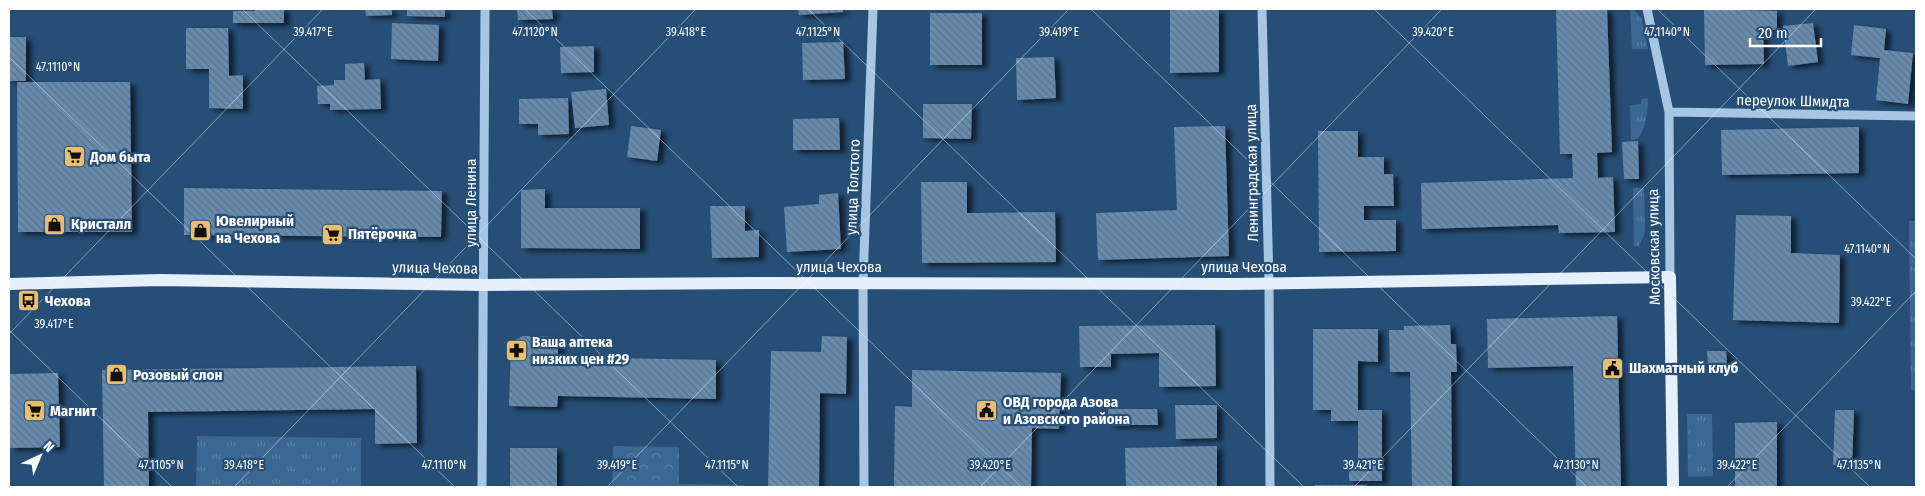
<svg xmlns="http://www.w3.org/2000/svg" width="1925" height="496" font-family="'Fira Sans Condensed',sans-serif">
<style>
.grass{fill:url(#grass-tufts)}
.park{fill:url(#park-crowns)}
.building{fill:url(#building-back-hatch);filter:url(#shadow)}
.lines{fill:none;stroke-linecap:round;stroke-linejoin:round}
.minor{stroke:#a7c6e2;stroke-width:9}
.major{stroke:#e6f0fb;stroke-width:12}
.ticks{fill:none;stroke:#fff;stroke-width:1;stroke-opacity:0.45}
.labels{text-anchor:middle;stroke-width:4.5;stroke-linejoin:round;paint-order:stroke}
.street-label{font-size:15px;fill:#fff;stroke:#264e76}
.poi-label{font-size:15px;font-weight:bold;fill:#fff;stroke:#264e76;text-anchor:start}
.ticks-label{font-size:12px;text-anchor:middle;fill:#fff;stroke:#264e76;stroke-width:4.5;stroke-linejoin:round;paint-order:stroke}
</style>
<defs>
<pattern id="grass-tufts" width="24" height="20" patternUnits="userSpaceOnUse" patternTransform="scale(1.25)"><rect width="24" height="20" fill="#3a6893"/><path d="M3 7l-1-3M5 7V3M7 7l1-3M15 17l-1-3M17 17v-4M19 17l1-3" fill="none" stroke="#587fa3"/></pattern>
<pattern id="park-crowns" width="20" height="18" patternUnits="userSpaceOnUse" patternTransform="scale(1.25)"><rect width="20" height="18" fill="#3a6893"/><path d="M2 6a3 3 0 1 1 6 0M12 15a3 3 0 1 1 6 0" fill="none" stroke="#587fa3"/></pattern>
<pattern id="building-back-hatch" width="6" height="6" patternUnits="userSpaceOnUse" patternTransform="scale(1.25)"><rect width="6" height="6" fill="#678bad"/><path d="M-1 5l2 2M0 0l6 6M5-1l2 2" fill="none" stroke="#5c7286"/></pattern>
<filter id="shadow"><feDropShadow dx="5.5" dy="3" stdDeviation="2.5" flood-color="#0009"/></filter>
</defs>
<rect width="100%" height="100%" fill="#264e76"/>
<path class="grass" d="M1630,9H1633L1641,17L1648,49H1632Z
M1648,98C1648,112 1646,127 1638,139L1631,140L1630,105L1641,104L1642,99Z
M1633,188H1644L1645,233L1639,246L1634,247Z
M1909,221H1916V390H1911Z
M1687,414H1712L1713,476L1688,477Z
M197,436L361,438V487H196Z"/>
<path class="park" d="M613,446L679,447V484L744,485V487H612Z
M343,475L358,487H331Z"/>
<path class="building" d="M255,9H284V23H233V11H255Z
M365,9H392V15L366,16Z
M407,9H445V17L407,16Z
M517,9H552L553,19L518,20Z
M798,9H843V12L799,15Z
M1170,9H1219V72L1170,73Z
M1556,9H1607L1612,152L1597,153L1598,178L1613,177L1615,232L1559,233L1558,225L1422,229L1421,183L1573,178L1572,154H1560Z
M1704,9L1777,11V30H1763L1764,64L1705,65Z
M930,13H982V65H930Z
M392,23L439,25L438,61L391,59Z
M1813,23L1818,62L1788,66L1783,26Z
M1854,25L1886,29L1884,50L1913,53L1908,104L1876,100L1880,58L1851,55Z
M186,28H228L229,76L243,75V109L209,108V69H186Z
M9,37H26V81H9Z
M843,42L845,79L803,80L802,43Z
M594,46V72L561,73L560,47Z
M1054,57L1056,98L1017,100L1016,58Z
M364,63L365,80L380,79L381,109L330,110V104H318L317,86L334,85V80H345V64Z
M17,82H130L132,232H18Z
M606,89L609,125L575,128L571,92Z
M568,98L569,134L538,135V124H519V99Z
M923,104H972L971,139L923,138Z
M839,118L840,150H793V119Z
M631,126L661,130L657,161L627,157Z
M1225,126L1229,256L1098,260L1096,213L1177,210L1174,127Z
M1859,127V173L1722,175L1721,130Z
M1318,131H1358V157H1384V174H1393L1394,206H1364V220H1396V251L1319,252Z
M1638,141L1639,179H1624L1622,142Z
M921,182H967V213L1055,212L1056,262L922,263Z
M184,188L442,191L441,237L184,235Z
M545,189V208H640V249L521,248V190Z
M838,193L841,249L787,252L784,207L819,204V195Z
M710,206H745V231L759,230V257L712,258Z
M1736,215L1791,216V253L1840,255L1839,323L1733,320Z
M1617,316L1621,487H1576L1573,366L1488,368L1487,319Z
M1215,325L1216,386L1159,387V353L1111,354V367H1080L1079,326Z
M1450,325L1451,344H1456L1457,372H1451L1452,487H1412L1410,372H1390L1389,330H1404V326Z
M1313,329H1378V362L1358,361V410H1382V481H1349V464H1358V421H1331V410H1313Z
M523,336L558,337V357L716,360V399L558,396L557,407L509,406L511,342Z
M822,336L847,337L846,394L820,393L819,487H768L771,351L821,352Z
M1707,351H1726L1727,363L1708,364Z
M416,366L417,443L375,444V409L148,412L149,487H104L102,370Z
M912,370L1061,373L1059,429L1032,428L1031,487H894L895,406L912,407Z
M58,373L60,447L10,448L9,374Z
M1175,405H1217V438L1176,439Z
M1108,409H1157L1158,425H1109Z
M1835,410H1854L1852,466L1833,465Z
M1777,422V487H1735V423Z
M1217,446V486L1126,487L1125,448Z
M510,448H557V487H510Z
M1315,485H1367V487H1315Z"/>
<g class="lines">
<path class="minor" d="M1262,9L1269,283L1270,487
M1647,9L1669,112L1670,277
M1669,112L1916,116
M482,487L485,9
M864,487L863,283L873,9"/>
<path class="major" d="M9,284L160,280L484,285L756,283L1235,284L1670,277L1673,487"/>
</g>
<path class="ticks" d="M242,9L738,487M525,9L1021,487M808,9L1304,487M1091,9L1587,487M1374,9L1870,487M1657,9L1916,259M9,57L455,487M9,330L172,487M9,334L323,9M234,487L696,9M607,487L1069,9M980,487L1442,9M1354,487L1816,9M1727,487L1916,291"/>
<defs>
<symbol id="supermarket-square" viewBox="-11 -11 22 22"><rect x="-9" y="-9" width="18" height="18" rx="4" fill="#eabe6d" stroke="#264e76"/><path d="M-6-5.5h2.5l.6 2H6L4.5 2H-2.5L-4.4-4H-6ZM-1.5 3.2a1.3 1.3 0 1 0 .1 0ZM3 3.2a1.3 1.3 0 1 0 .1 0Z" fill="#111"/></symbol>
<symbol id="shop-square" viewBox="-11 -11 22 22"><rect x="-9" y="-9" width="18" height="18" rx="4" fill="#eabe6d" stroke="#264e76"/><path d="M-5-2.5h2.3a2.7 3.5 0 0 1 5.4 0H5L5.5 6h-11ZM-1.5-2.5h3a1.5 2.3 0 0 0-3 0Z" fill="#111"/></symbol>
<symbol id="bus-square" viewBox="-11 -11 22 22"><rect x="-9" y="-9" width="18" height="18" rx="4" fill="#eabe6d" stroke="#264e76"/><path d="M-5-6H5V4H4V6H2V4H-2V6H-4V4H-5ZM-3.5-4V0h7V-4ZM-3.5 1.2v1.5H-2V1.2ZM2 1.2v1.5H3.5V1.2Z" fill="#111"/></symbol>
<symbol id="pharmacy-square" viewBox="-11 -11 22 22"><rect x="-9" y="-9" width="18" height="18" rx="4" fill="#eabe6d" stroke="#264e76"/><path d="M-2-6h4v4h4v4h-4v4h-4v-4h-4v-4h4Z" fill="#111"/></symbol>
<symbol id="civic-square" viewBox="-11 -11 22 22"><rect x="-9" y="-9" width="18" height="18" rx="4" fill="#eabe6d" stroke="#264e76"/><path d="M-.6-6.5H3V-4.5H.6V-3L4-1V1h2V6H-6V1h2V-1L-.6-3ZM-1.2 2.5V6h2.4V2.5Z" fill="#111"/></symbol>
</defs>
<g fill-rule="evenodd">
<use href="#supermarket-square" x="62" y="144" width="25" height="25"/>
<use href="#shop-square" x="42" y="212" width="25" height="25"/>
<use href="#shop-square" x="188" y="218" width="25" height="25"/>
<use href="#supermarket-square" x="320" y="222" width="25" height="25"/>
<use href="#bus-square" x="16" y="288" width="25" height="25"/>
<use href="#pharmacy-square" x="504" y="338" width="25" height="25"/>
<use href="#civic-square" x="1600" y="356" width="25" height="25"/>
<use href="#shop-square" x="104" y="362" width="25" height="25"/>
<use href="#supermarket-square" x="22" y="398" width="25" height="25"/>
<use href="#civic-square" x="974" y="398" width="25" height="25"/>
</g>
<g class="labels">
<g class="street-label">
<text transform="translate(1793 101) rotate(1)" y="5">переулок Шмидта</text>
<text transform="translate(1252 173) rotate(-91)" y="5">Ленинградская улица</text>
<text transform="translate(853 187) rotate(-88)" y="5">улица Толстого</text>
<text transform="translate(471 203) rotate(-90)" y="5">улица Ленина</text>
<text transform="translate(1654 247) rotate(-91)" y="5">Московская улица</text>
<text x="839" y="272">улица Чехова</text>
<text x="1244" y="272">улица Чехова</text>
<text transform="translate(435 268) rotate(1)" y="5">улица Чехова</text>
</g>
<g class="poi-label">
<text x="90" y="162">Дом быта</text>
<text x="216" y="226">Ювелирный<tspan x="216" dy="17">на Чехова</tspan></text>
<text x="71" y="229">Кристалл</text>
<text x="348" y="239">Пятёрочка</text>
<text x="45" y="306">Чехова</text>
<text x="532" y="347">Ваша аптека<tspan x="532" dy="17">низких цен #29</tspan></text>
<text x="1629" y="373">Шахматный клуб</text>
<text x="133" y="380">Розовый слон</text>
<text x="1003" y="407">ОВД города Азова<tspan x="1003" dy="17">и Азовского района</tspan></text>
<text x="50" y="416">Магнит</text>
</g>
</g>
<g class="ticks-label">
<text x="535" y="36">47.1120°N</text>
<text x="818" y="36">47.1125°N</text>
<text x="1667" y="36">47.1140°N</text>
<text x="313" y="36">39.417°E</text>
<text x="686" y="36">39.418°E</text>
<text x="1059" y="36">39.419°E</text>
<text x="1433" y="36">39.420°E</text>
<text x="58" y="71">47.1110°N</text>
<text x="1867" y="253">47.1140°N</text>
<text x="1871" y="306">39.422°E</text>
<text x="54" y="328">39.417°E</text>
<text x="244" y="469">39.418°E</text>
<text x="617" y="469">39.419°E</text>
<text x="990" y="469">39.420°E</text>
<text x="1363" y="469">39.421°E</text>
<text x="1737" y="469">39.422°E</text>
<text x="161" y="469">47.1105°N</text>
<text x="444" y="469">47.1110°N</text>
<text x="727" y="469">47.1115°N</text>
<text x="1576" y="469">47.1130°N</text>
<text x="1859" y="469">47.1135°N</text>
</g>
<rect width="1925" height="496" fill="none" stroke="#ffffff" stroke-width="20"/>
<g transform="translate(40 456) rotate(44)" stroke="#264e76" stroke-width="4" paint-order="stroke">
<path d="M0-4L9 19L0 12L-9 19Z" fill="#ffffff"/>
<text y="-8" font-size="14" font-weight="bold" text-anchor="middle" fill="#ffffff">N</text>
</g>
<path d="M1750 38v8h71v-8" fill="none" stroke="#ffffff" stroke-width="2.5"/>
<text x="1758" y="38" font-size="15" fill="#ffffff" stroke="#264e76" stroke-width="4" paint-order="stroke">20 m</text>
</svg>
